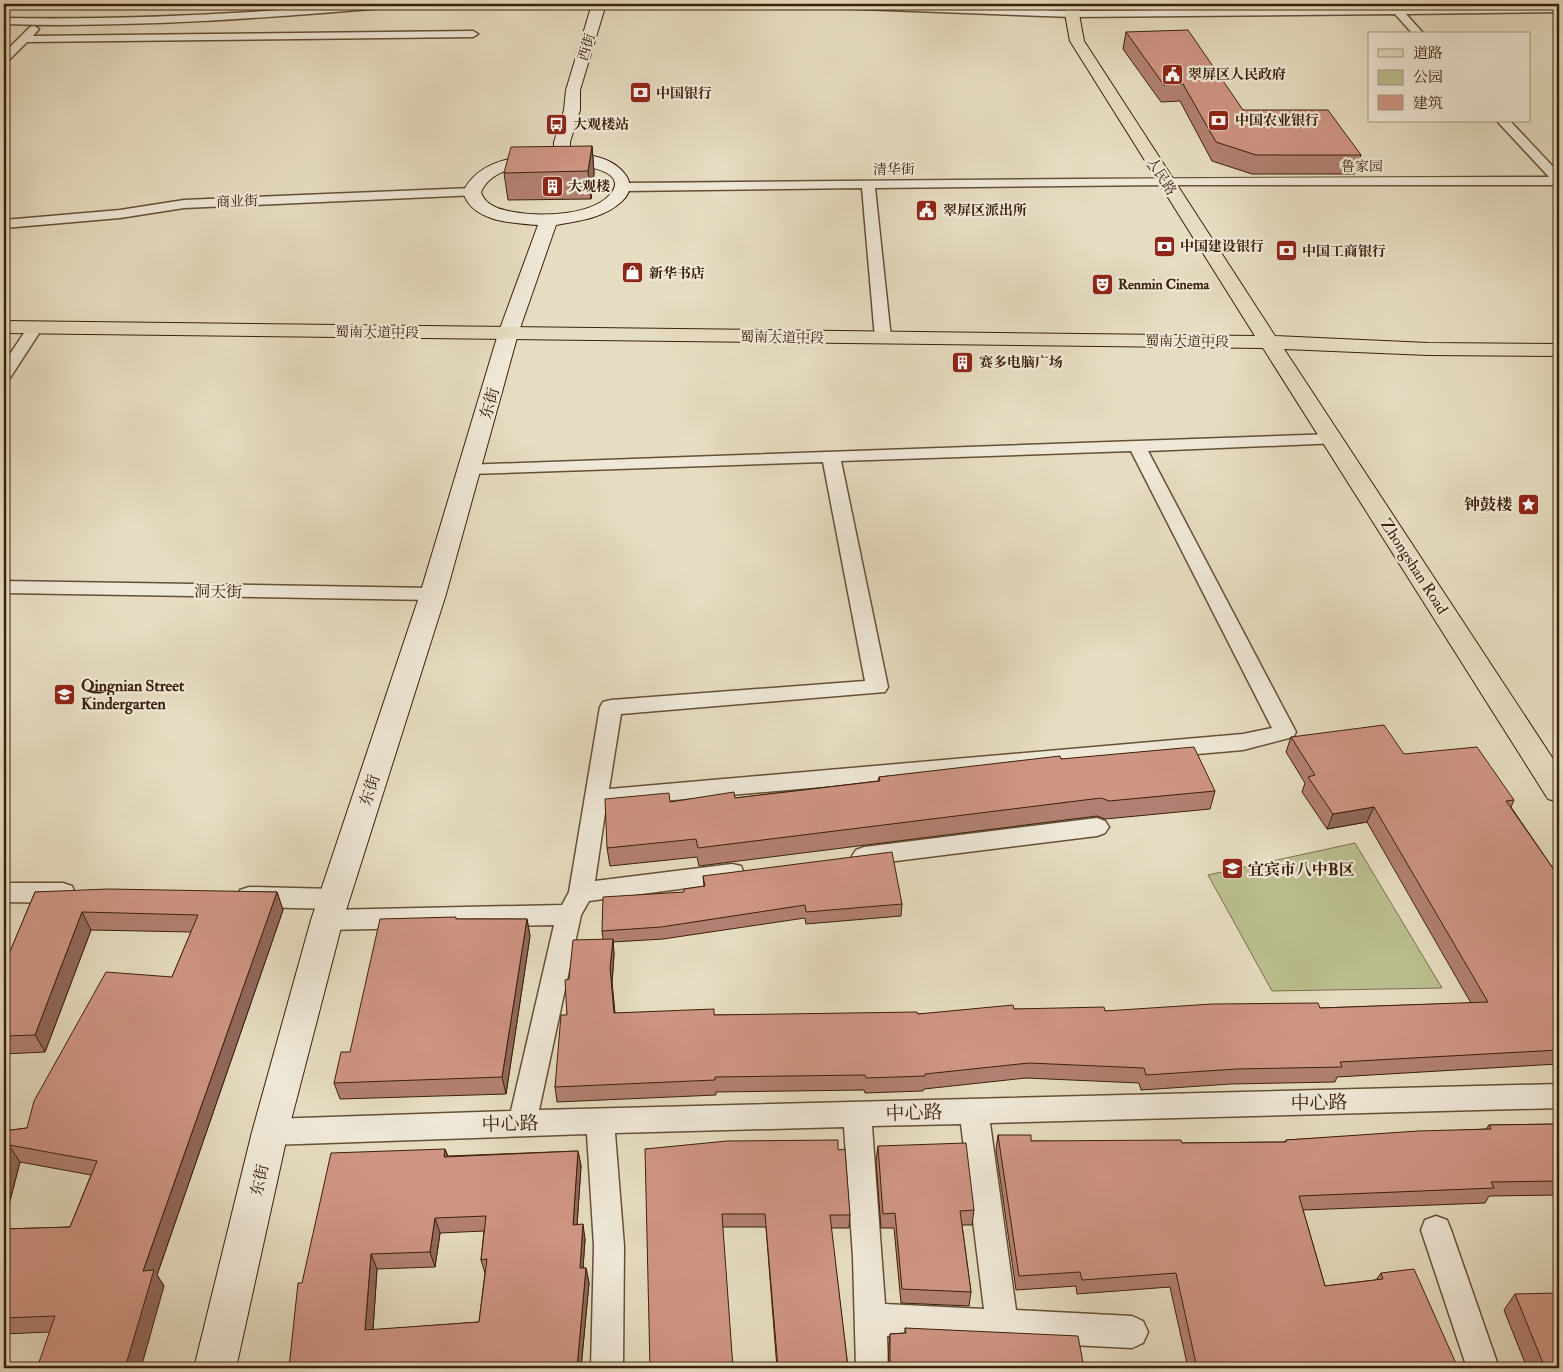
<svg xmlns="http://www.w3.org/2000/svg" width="1563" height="1372" font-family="'IM FELL Double Pica','Noto Serif SC',serif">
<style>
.green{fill:#bbbf8f;stroke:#7c704c}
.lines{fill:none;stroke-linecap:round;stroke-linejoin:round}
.street-casing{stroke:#664f38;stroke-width:3}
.secondary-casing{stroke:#3c200a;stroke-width:2}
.primary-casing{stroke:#3c200a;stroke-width:2}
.street{fill:#efe8d7;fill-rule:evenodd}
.secondary{fill:#efe8d7;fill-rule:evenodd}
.primary{fill:#e6dcc1;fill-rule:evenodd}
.wall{fill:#b28072;stroke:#3c200a;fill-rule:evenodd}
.shaded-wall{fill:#91685c;stroke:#3c200a}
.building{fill:#cf9584;stroke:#3c200a;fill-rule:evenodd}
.labels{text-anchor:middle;stroke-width:4.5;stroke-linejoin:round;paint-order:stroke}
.far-street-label{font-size:14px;fill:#3c200a;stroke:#efe8d7}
.far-poi-label{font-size:14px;font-weight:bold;fill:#3c200a;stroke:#efe8d7;text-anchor:start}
.street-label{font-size:16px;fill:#3c200a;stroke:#efe8d7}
.poi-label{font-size:16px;font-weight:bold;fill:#3c200a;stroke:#efe8d7;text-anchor:start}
.near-street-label{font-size:19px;fill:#3c200a;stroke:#efe8d7}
</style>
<rect width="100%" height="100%" fill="#e6dcc1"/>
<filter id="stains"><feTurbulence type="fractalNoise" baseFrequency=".004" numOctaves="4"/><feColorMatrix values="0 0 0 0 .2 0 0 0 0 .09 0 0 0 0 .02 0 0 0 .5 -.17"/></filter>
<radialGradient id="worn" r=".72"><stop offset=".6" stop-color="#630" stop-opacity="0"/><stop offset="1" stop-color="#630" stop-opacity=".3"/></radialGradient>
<path class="green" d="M1355,843L1442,988L1272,991L1208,875Z"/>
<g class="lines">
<defs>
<path id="street" d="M362,4H400L395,7C265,18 134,28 4,24V18C124,20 243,14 362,4Z
M803,4H882L1072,11L1559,6V12L1406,14L1424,34H1413L1395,14L1072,17L808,7Z
M34,26L39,29L33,36L473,31L478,34L473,37L27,42L8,61L4,62V53L30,27Z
M1497,121H1510L1559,173V185H1165L875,188L891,338L888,341H878L875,338L862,188L624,191L617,187L624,183C932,180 1241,177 1549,177Z
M472,188L477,189L479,192L477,195L184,208L120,218L4,228V220L120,210L184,200Z
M35,322L40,324L43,327L10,378L4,380V363L30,324Z
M1333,434L1339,435L1342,439L1339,443L1148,451L1296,732L1293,737L1243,750L606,806L595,881L732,864L741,866L744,873L741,880L732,882L589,901L581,915L539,1110L1559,1084V1108L990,1123L1016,1310L1132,1316L1143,1321L1148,1332L1143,1343L1132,1348L887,1336L888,1368H856L853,1257L844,1127L615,1133L624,1246L623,1368H591L594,1246L587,1134L270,1145L260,1141L256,1132L260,1123L270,1119L511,1111L554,925L327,930L318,927L314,920L318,913L327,910L562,905L569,892L600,707L603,702L611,700L865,681L823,462L470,474L464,473L461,469L464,465ZM1131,451L1272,728L1243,734L609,789L621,714L885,692L888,687L841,461ZM961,1124L984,1309L885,1304L872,1126Z
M4,581L433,588L440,590L443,594L440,598L433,600L4,593Z
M1097,818L1105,821L1109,827L1105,833L1097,836L864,865L856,862L852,856L856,850L864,847Z
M4,883H63L72,886L75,893L72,900L63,903L4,902Z
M249,887L334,889L343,892L346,899L343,906L334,909L249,907L240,904L237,897L240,890Z
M1436,1216L1447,1220L1451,1230L1499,1368H1467L1421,1230L1425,1220Z"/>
<path id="secondary" d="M592,4H606L580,90V110L570,142V154C580,154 591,155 601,158C620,164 642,184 621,202C604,218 578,221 556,225L518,334L446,594L343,920L288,1132L236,1368H194L252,1132L311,920L420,594L498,334L538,225C512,223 472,222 463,192C479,158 521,156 554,153V142L564,110L566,90ZM554,163C565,163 630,167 612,192C595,216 540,217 514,212C501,210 485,206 481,192C492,166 529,165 554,163Z"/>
<path id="primary" d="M1066,4H1080L1079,14L1084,41L1275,336L1428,343L1559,344V356L1428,355L1284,349L1559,768V802L1548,799L1263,348L4,333V321L1255,336L1070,41L1065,14Z"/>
</defs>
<use href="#street" class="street-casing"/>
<use href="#secondary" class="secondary-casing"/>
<use href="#primary" class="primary-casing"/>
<use href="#street" class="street"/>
<use href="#secondary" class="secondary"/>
<use href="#primary" class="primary"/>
</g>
<path class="wall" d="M1126,32L1243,110L1361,155L1355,174H1252L1212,161L1180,101L1161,102L1123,49Z
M592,146L594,173L591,199L508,200L504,173Z
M1291,737L1404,754L1514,800L1511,807L1559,877V1067L1558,1064L1337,1077L1335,1082L1231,1084L1141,1090L1139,1083L1026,1078L924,1089L923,1091L865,1093L864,1090L716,1092V1095L557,1102L555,1087L567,1015L569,979L603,939L602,931L684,892L704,886L703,876L902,904L901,916L806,924L805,918L663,939L613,942L614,954L612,983L615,1013L714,1015L918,1014L1014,1009L1105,1011L1320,1008L1471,1003L1367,822L1327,829L1302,792L1305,783L1286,752Z
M1061,759L1215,791L1210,809L1105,819L1097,816L699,866L697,857L610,866L607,848L670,802L735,798L878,781L879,777Z
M35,892H277L283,910L157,1275L164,1286L49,1332L4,1334V1229L70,1227L91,1175L20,1162L4,1224V1131L27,1128L172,977L191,932L91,930L45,1052L4,1054V966Z
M457,919H527L530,936L506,1094L340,1099L334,1083L350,1052Z
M1559,1124V1195L1489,1196L1485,1203L1303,1210L1325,1286L1376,1280L1381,1273L1458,1368H1188L1170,1287L1077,1294L1076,1286L1016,1290L996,1150L998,1135L1031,1141L1182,1143L1285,1142L1286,1140L1486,1129L1489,1125Z
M878,1146L974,1210L972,1225H962L971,1292L969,1306L901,1303L894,1228H881L876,1161Z
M445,1149L448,1156L578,1151L581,1166L577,1225L585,1239L583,1268H586L589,1283L581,1368H289L302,1283ZM484,1231L481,1260L485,1273L479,1322L373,1330L377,1269L435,1267L440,1233Z
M645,1149L838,1150L850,1215L849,1228H831L848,1368H777L766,1227H723Z
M1515,1294L1559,1368H1527L1504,1310Z
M905,1328L1084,1368H888L889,1344L890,1334L905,1333Z"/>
<path class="shaded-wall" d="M592,146L594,173L591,199L588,171Z
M1374,807L1367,822L1327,829L1333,814Z
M277,892L283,910L157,1275L164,1286L141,1368H125L143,1271Z
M82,912L91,930L45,1052L35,1035Z
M527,919L530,936L506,1094L502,1077Z
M613,939L614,954L612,983L616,1028L610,968Z
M9,1145L20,1162L4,1224V1165Z
M445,1149L450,1164L444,1157Z
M578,1151L581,1166L576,1240L573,1225Z
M435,1218L440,1233L435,1267L430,1252Z
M583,1224L585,1239L582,1283L580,1268Z
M371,1254L377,1269L372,1344L365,1330Z
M586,1268L589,1283L581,1368H577Z"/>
<path class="building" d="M1188,30L1243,110H1328L1361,155H1256L1216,142L1183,84L1164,85L1126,32Z
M592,146L588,171L504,173L511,147Z
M1384,725L1404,754L1477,747L1514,800L1506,801L1559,877V1050L1340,1062L1342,1067L1237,1069L1146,1075L1144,1068L1029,1063L925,1074V1076L866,1078L865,1075L715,1077V1080L555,1087L561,1015H567L565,980L569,979L573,940L613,939L610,968L614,1013L714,1009V1015L917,1012L918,1014L1013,1005L1014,1009L1104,1007L1105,1011L1212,1004L1318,1003L1320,1008L1488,1002L1374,807L1333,814L1308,777L1315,775L1291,737Z
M1194,747L1215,791L1109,801L1101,798L698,848L696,839L607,848L605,799L669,793L670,802L734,792L735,798L880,781L879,777L1060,756L1061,759Z
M892,852L902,904L806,912L805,905L661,927L602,931L603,897L684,892V889L705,886L703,876Z
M108,889L277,892L143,1271L154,1270L125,1368H37L55,1316L4,1318V1229L70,1227L97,1161L9,1145L4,1165V1131L27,1128L34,1101L106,972L172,977L198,915L82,912L35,1035L4,1036V966L35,892Z
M456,917V919H527L502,1077L334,1083L341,1052H350L380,919Z
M1559,1124V1181L1491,1182L1494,1188L1299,1196L1325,1286L1383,1279L1381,1273L1414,1269L1458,1368H1197L1176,1273L1082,1280L1080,1272L1019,1276L998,1135H1031V1141L1181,1140L1182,1143L1286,1142V1140L1418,1131L1491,1129L1489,1125Z
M838,1140V1150L845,1149L850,1215H830L848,1368H778L765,1214H722L733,1368H650L645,1149L727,1141Z
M966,1143L974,1210L960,1211L971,1292L902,1289L895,1213L883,1214L878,1146Z
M445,1149L444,1157L578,1151L573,1225L583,1224L580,1268H586L577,1368H289L298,1283H302L331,1153ZM486,1216L481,1260L487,1259L479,1322L365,1330L371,1254L430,1252L435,1218Z
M1559,1293V1368H1545L1515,1294Z
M905,1328L1078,1336L1084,1368H891L890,1359V1334L906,1333Z"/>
<defs>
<symbol id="civic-square" viewBox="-11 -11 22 22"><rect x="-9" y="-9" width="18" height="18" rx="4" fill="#8f2418" stroke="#efe8d7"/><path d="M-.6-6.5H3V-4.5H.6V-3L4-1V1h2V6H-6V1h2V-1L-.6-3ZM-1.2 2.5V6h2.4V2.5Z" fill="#fff"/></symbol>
<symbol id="bank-square" viewBox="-11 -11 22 22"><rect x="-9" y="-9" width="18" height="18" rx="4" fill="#8f2418" stroke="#efe8d7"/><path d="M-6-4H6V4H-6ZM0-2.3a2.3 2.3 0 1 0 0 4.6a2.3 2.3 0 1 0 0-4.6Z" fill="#fff"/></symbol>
<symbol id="bus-square" viewBox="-11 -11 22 22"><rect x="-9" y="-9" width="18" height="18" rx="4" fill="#8f2418" stroke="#efe8d7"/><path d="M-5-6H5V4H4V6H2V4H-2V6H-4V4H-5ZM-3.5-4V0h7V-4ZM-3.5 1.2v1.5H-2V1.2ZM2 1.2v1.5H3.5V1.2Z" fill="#fff"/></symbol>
<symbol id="building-square" viewBox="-11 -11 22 22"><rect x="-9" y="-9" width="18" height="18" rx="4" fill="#8f2418" stroke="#efe8d7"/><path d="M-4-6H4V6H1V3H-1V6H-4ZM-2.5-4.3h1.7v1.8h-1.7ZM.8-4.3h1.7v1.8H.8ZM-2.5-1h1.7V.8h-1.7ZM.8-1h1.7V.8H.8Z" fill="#fff"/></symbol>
<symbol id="shop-square" viewBox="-11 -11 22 22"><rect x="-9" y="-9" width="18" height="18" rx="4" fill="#8f2418" stroke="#efe8d7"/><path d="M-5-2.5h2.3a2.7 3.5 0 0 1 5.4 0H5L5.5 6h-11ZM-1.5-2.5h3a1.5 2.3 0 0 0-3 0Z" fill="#fff"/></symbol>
<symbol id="theatre-square" viewBox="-11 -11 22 22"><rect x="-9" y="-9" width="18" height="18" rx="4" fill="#8f2418" stroke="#efe8d7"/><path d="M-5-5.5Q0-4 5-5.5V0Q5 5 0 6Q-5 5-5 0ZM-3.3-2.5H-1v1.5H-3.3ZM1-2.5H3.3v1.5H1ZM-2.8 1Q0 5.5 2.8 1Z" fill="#fff"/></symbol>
<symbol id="sight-square" viewBox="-11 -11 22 22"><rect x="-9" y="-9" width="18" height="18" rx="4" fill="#8f2418" stroke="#efe8d7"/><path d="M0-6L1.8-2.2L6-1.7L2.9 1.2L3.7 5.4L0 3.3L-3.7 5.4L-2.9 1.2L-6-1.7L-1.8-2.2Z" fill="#fff"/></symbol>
<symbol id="school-square" viewBox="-11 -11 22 22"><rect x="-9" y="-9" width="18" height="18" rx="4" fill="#8f2418" stroke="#efe8d7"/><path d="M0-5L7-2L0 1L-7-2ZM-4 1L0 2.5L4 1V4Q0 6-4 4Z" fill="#fff"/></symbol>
</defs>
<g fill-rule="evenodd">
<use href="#civic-square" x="1160" y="62" width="25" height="25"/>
<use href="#bank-square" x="628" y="80" width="25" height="25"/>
<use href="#bank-square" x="1206" y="108" width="25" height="25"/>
<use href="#bus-square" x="544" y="112" width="25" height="25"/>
<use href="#building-square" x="540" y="174" width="25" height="25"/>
<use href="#civic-square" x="914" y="198" width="25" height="25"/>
<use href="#bank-square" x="1152" y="234" width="25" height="25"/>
<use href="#bank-square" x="1274" y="238" width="25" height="25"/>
<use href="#shop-square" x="620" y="260" width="25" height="25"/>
<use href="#theatre-square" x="1090" y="272" width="25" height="25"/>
<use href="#building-square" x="950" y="350" width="25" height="25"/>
<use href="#sight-square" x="1516" y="492" width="25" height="25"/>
<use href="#school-square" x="52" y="682" width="25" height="25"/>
<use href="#school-square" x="1220" y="856" width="25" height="25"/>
</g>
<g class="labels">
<g class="far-street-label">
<text transform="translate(586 47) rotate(-73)" y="5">西街</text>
<text x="1362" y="171">鲁家园</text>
<text transform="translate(894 169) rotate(-1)" y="5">清华街</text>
<text transform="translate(1162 176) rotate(58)" y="5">人民路</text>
<text transform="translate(237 201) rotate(-2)" y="5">商业街</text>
<text transform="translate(377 332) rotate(1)" y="5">蜀南大道中段</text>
<text transform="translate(782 337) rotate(1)" y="5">蜀南大道中段</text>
<text transform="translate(1187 341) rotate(1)" y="5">蜀南大道中段</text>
</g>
<g class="far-poi-label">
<text x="1188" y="79">翠屏区人民政府</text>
<text x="656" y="98">中国银行</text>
<text x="1235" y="125">中国农业银行</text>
<text x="573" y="129">大观楼站</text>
<text x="568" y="191">大观楼</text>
<text x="943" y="215">翠屏区派出所</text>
<text x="1180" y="251">中国建设银行</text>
<text x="1302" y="256">中国工商银行</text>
<text x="649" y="278">新华书店</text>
<text x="1118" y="289">Renmin Cinema</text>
<text x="979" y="367">赛多电脑广场</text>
</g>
<g class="street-label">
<text transform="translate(489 403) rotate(-74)" y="6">东街</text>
<text transform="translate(1415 566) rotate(57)" y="6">Zhongshan Road</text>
<text transform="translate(218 591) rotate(1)" y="6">洞天街</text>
<text transform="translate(369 790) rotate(-72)" y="6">东街</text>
<text transform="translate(259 1180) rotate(-77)" y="6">东街</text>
</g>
<g class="poi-label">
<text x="1512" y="510" text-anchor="end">钟鼓楼</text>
<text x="81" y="691">Qingnian Street<tspan x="81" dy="18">Kindergarten</tspan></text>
<text x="1248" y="875">宜宾市八中B区</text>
</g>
<g class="near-street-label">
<text transform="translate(1319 1102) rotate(-1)" y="7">中心路</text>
<text transform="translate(914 1112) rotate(-2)" y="7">中心路</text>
<text transform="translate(510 1123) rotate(-2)" y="7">中心路</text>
</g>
</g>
<rect width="1563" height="1372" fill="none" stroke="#e6dcc1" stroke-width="20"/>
<rect x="5" y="5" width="1553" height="1362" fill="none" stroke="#3c200a" stroke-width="2.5"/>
<rect x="10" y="10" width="1543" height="1352" fill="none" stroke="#3c200a"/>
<rect x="1368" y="32" width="162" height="90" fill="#efe8d7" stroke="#a79885"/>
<rect x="1378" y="49" width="25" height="8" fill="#e6dcc1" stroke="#a79885"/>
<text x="1413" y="58" font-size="15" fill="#3c200a">道路</text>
<rect x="1378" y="70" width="25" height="15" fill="#bbbf8f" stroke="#a79885"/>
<text x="1413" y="82" font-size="15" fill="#3c200a">公园</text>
<rect x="1378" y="95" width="25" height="15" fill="#cf9584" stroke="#a79885"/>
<text x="1413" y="108" font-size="15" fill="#3c200a">建筑</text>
<rect width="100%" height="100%" filter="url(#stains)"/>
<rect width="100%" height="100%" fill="url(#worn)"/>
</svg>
